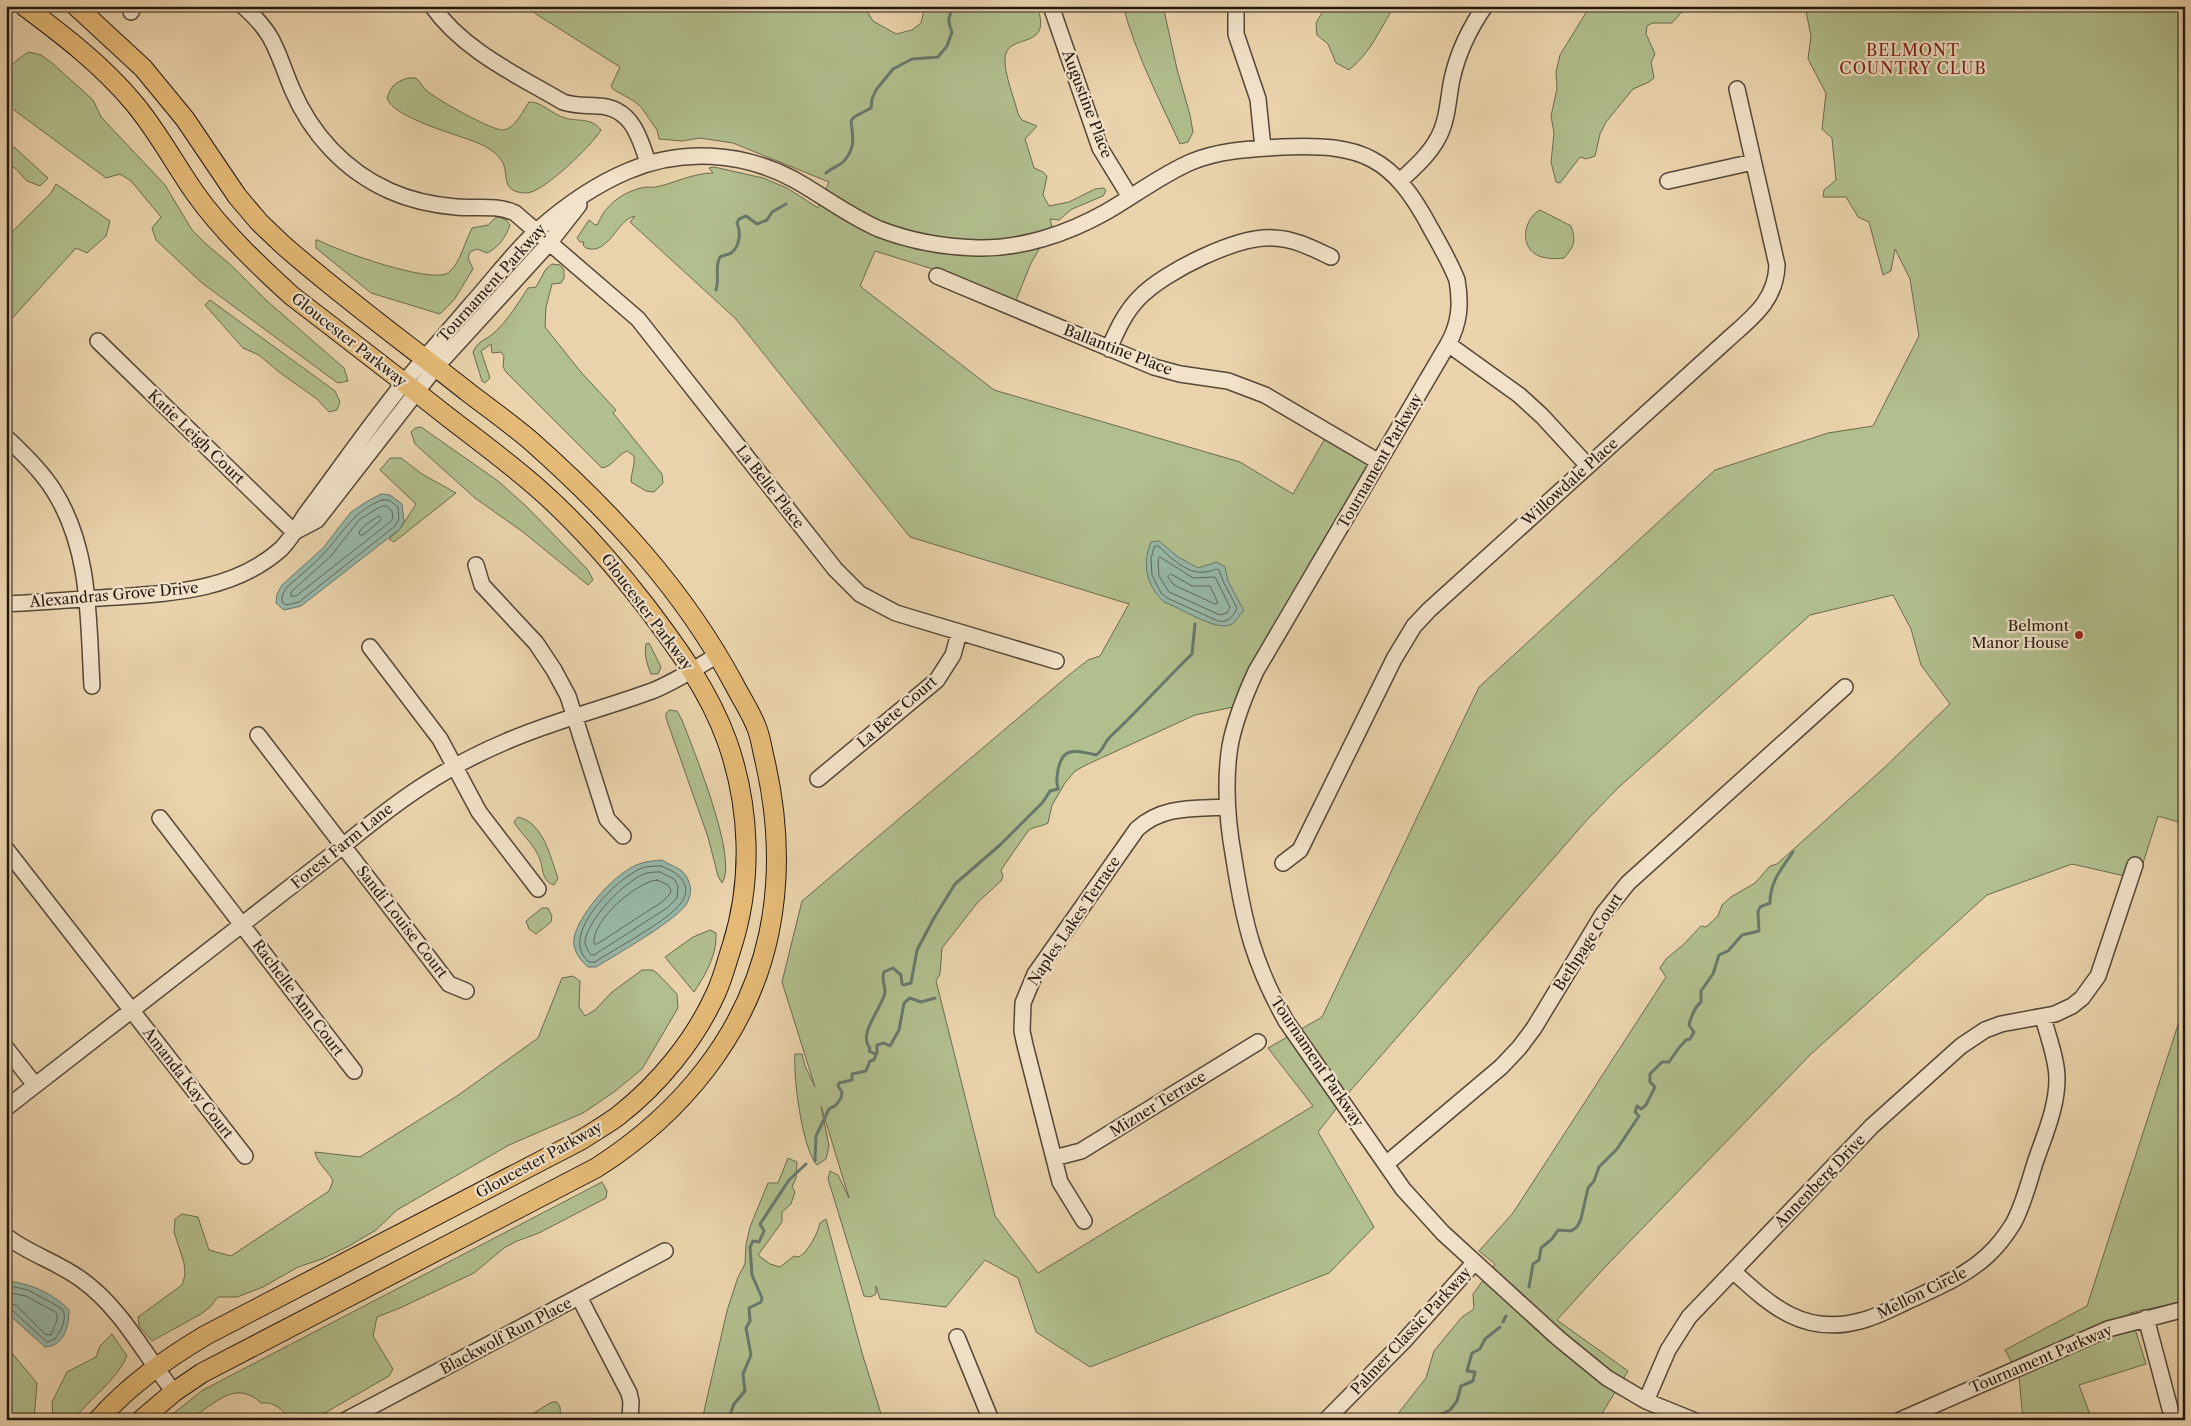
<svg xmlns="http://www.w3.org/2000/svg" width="2191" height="1426" font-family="'Libre Caslon Text',serif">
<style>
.green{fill:#b1be8d;stroke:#6a6b4e}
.water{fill:#98b8a9;stroke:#69786c}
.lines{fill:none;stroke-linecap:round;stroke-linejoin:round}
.shore{stroke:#5d685c;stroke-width:1}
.stream{stroke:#69786c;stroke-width:3}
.minor-casing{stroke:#544737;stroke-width:18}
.major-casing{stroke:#221810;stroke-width:21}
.minor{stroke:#f1e2c9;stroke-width:15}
.major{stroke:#e5ba76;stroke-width:19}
.poi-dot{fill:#8f2418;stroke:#f1e2c9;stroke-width:2}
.labels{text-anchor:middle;stroke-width:4.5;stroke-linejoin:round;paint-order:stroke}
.street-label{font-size:15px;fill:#221810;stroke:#f1e2c9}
.poi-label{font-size:15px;fill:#221810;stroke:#f1e2c9;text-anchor:end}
.neighbourhood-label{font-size:16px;letter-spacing:1px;fill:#7a1f14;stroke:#f1e2c9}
</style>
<rect width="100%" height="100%" fill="#ead3ac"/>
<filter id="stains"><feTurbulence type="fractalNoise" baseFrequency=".004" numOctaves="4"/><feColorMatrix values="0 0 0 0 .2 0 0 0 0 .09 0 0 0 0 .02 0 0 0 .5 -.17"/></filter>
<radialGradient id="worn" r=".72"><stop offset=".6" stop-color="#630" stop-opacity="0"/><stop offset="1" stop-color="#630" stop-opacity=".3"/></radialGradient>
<path class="green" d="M527,6H857L868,13L873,21L896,34L912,30L921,23L925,6H1037C1053,49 1013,34 1006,53C1001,67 1015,99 1018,114L1022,120L1037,126L1025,139L1034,168L1043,172L1047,176L1043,195L1049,206L1069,202L1095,189L1104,188L1106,191L1103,196L1072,209L1059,220L1050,219L1052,227L1031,263L1015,303L939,271L875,251L860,286L994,390L1240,462L1293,494L1331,428L1388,460L1258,680L1248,704L1195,715L1086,765L1075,771L1065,783L1052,805L1048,823C1041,827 1034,826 1028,831L1001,870L1003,877L1001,881L978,902L942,948L940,974L936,981L995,1216L1038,1273L1313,1106L1268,1048L1322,1017L1479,687L1715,470L1828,433L1873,426L1919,336L1910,279L1895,249L1891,271L1883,275L1869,222L1858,217L1846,197H1823L1824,190L1836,180L1832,138L1822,129L1826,93L1808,59L1811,36L1805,6H2185V824L2158,816L2138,879L2072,864L1987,895L1810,1055L1606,1266L1557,1320L1628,1371L1598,1420H1393L1426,1378L1434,1351L1462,1317L1474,1309L1473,1294L1495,1264L1479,1251L1513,1213L1666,977L1660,968L1666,959L1683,945L1701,926L1706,927L1718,916L1722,905L1731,897L1755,883L1770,866L1777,864L1884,768L1950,704L1921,665L1911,629L1893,595L1810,615L1618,788L1586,821L1351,1090L1318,1132L1374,1227L1329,1273L1090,1367L1036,1332L1018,1278L985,1260L946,1307L880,1299L876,1286V1294L871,1297L864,1296L828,1179L830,1171L838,1175L849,1198L821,1106L829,1146L826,1159L817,1165C802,1149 793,1076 795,1054H802L805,1066L815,1087L782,982L802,901L1069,675L1088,660L1100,656L1129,604L910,537L736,319L630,222L635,216C616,220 609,256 586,248L583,245L584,242H580L577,238L589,220L595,225L598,224C604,206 623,192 641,188C646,186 651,188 656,187C675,183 693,173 713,173L709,168L714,167L763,178L787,188L818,208L829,182L733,143L700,138L682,141L659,139L657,130L641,107L634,101L614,90L611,86L620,67L536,14Z
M1123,6H1163L1177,69L1190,115L1193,132L1188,142L1180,144C1159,99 1136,54 1123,6Z
M1326,6H1395C1378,31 1373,50 1349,70L1336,63L1328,44L1317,35L1316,23Z
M1590,6H1687L1672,23H1652L1647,26L1646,34L1655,54L1651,62L1654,78L1649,82L1633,89L1606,122L1600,134L1595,156L1586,159L1580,157L1560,183L1556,182L1551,162L1554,133L1551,116L1557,89L1556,72L1560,55Z
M29,52L41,55L52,63L93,100L101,117L165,185L192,230L206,244L232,266L267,301L344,368L348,381L338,383L328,376L202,283L156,240L152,228L161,217L131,181L120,174L106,178L6,104C6,74 2,68 29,52Z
M408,78H416C420,82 422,86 426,90C434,98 494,132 504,130C515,128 523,111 529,102C541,101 553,115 565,118C579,122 591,117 601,130C592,145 542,194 526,193C499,192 510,175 502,161C497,153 486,146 478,143C459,135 393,118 387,98C391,86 395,82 408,78Z
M6,143L15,148L48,178L40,186L27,181L15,168L6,166Z
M56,184L110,221L106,236L87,253L76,248L6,325V238L51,193Z
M1540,210L1571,226C1576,242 1575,245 1564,258C1556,259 1547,259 1539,256C1519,248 1523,219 1540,210Z
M499,217L506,220L510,225C506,237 498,248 487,253L477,249L470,252L468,258L473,269L454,300L440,314L371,293L316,248V240H318C338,251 431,284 448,273C460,264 465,241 472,228L488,225L495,218Z
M552,264L560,265L564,270V278L561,283L552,284L546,307L545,327L580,371L616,410L613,413L662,474L663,483L654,492L646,491L631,482C631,473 635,466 634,456L627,451C616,456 613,466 602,468L506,372L503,367L504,356L501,352L492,353L491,344L481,351L490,378L485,383L482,381L473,352C478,340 487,340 495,332C508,320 519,302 528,288L536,287L546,269Z
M210,300L335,391L340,402L337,410L329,412L317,399L279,372L259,355L243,348L205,305Z
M421,427L498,481L527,507L588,570L593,580L588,585L523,532L475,498L415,444L411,432L415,428Z
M390,458H401L422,474L456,493L394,542L389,539L400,529L416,504L380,470Z
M649,643L661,667L658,674H651C647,664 644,655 646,644Z
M669,710L677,711L682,720C693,749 739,860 722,883L718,876L708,837L666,718V714Z
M518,817C544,823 550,857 558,878L554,885C540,881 544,865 538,855C532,842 521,834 514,822Z
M542,908H548L552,916L551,922L536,934L529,929L526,921Z
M710,930L716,933C717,955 706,974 694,992L665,957L693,937Z
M642,970H653L658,974L677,994L678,1008L642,1069L614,1092L583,1113L509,1145L397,1210L376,1230L349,1246L322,1259L298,1267L263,1287L237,1297H218L210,1307L201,1314L152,1341L139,1326L138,1317L182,1285L185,1275L184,1263L174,1232L175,1219L182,1214L198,1217L209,1250L231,1256L329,1191L333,1181C328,1170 317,1164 315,1152L360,1157L457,1096L538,1038L562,978L573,976L580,981L579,1007L585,1016L595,1010L612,992Z
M2185,1003V1301L2130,1313L2146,1364L2079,1385L2092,1420H2023L2019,1376L2005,1350L2087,1306Z
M788,1158L797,1162L796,1178L792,1187L795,1192L791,1204L782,1212V1222L758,1255L770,1264L780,1267L794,1256L799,1257C808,1252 818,1233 820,1223L826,1219L862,1353L883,1420H702L727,1311L738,1277L745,1264L746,1245L750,1227L768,1183H778Z
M602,1182L607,1191L606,1198L539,1233L517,1241L504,1248L474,1273L400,1308L377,1317L373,1336L393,1369L389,1376L316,1418L311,1420H291C282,1410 275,1401 261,1403C233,1377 213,1408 188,1419C182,1422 172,1420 165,1420L203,1390Z
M112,1334L127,1356C116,1382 90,1397 74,1420H53L52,1402L67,1372L96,1357L100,1346Z
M6,1346L37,1383L34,1420H6Z
M552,1402H557L560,1407L561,1420H522Z"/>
<path class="water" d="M381,494L390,495L402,504L404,521L400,529L301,606L284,610L276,603L277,594L282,585L323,548L351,512L366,502Z
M1159,541L1178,557L1198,568L1217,562L1225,567L1228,581L1244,611C1238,615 1237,622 1230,625C1215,631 1179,607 1164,602C1146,585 1142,564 1151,542Z
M662,860C668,864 677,867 682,871C691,880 693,892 687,903C680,918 614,956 596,967H588C580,960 572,950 574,938C579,913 618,869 642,863C648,861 655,861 662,860Z
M6,1281C27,1282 55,1294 69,1310C69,1327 64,1346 45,1347L6,1312Z"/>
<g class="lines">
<path class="shore" d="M382,500H389L398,507L399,519L395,526L299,602L286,605L282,602V596L286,588C299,576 314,565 326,551C345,530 354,511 382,500Z
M382,506H387L392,511L393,518L390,522L296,596H291V592L331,556L359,520Z
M379,516L381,518V520L363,535H360L359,532L364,526Z
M1158,546C1163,549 1165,553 1170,557C1185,569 1197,577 1216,569L1219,570L1224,583L1237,608C1233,617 1228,623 1218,621L1167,598L1161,593L1152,575L1151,559L1154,547Z
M1160,557L1193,578L1215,577L1230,607L1227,613L1220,615L1169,592L1159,576L1158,560Z
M1171,574L1192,586H1210L1218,603L1215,604L1174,585L1168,577Z
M661,866C670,870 681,874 685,885C687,890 685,898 681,903C668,921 616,948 595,962H589C557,936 617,878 642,868C647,866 655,866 661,866Z
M660,872L674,879L678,886L677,898L667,908L594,955H591C588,951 585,946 585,941C588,919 624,882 644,874C649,872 655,872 660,872Z
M657,880L668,885L671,890L670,894L662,902L597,944H594C591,921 636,882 657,880Z
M6,1285L28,1290L61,1308C69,1317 61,1330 55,1339L47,1342L12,1310L6,1309
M6,1292L26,1296L57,1313V1320L51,1335L45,1334L16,1305L6,1303"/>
<path class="stream" d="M826,173C831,168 839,166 843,162C856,149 853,137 851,121L854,117L871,108L872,99L876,90L893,69L912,59L938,57L947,46L952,32C947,20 948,17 955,6
M716,290C720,278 714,268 720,257C723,255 728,255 731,253C740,247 741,232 737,223L739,219L746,216L757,224L767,220L772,212L786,204
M875,1054L869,1051L870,1048C857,1034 883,1007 885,992C885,984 881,979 884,972L893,968L901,975L902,984L904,985L911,983L917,950L934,918L955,884L1000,845L1043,802L1050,791L1058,789C1058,785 1056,782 1057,777C1060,747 1072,749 1096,755C1104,750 1104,742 1110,737C1138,711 1164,681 1192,654L1195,624
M815,1161L816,1136L829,1109L836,1105L841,1098L842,1092L838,1086L839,1083L852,1080V1074L866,1071L870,1061L874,1060L877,1052V1045L884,1043L890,1046L899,1030L904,1003L910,998L921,1002L935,998
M1529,1287L1533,1264L1539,1260L1541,1248L1552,1239L1558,1230L1571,1231L1577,1227L1581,1219L1588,1188L1594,1181L1599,1167L1617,1149L1639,1116L1635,1112L1637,1106L1641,1109L1646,1105L1655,1087L1650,1082V1074L1662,1062H1669L1678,1049L1686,1040L1690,1039L1694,1032L1689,1025C1691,1017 1695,1007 1701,1002V991L1713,974L1719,955L1728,951L1742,935L1759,931L1758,912L1760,907L1770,903C1770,882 1781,869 1793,852
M1503,1322L1506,1316
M728,1420L734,1404L745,1391L743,1374L751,1355L746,1328L750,1321L749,1308L761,1302L762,1298L752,1275L750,1247L753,1241L759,1242L764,1231L760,1224L789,1180L806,1164
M1430,1420L1450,1410L1457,1401L1461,1386L1473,1381L1475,1372L1467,1371L1472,1353L1480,1349L1485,1339L1500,1327"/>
<defs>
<path id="minor" d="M243,6C276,35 276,51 292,89C311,134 345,171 390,191C410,200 433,205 456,207C477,209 495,204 515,213L638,319L835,569L860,594L896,613L1056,661
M432,6C464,51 517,75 563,102C575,106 585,105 598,106C631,107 640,137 648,163
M1051,6L1100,148L1130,197
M1236,6V34L1258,99L1263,148
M131,12L134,6
M1400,181C1414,168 1429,155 1438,138C1448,120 1448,98 1452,79C1458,52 1469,29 1485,6
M1668,181L1753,162
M937,276L1154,367L1180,374L1228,381L1265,395L1379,462
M98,341L294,532
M1448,344L1519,395L1542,416L1588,466
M1109,349C1117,330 1125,312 1140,297C1164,272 1238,235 1274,238C1295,239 1312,248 1331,257
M6,437C23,454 41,470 54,491C91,550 88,619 92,686
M296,531L317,520L436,367L550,242L579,205
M476,565L482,585L536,643L554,670L568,696L607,819L623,836
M6,604C43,602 80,599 116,597C175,593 235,590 281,549C291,539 298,526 305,515C338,471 369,426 403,384C424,358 447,333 468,308C490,284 515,250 539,229C565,206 597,184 628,171C682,148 742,152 793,179C822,195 849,216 879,229C910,241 943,247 977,248C1021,249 1067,234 1106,212C1134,196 1161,175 1191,162C1220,150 1251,149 1282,147C1362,143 1393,157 1431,229C1440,245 1450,262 1457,280C1461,303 1460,323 1448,344L1256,671C1245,695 1235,719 1230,746C1224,785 1227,821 1234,859C1244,924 1254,964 1286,1021L1403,1189L1443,1233L1558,1338L1607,1378L1646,1401L1693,1420
M370,647L440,739L479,812L538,889
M258,735L449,984L466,991
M818,779L937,680L953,655L959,633
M160,818L354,1071
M6,849L245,1156
M1283,863L1300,850L1394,659L1414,626L1429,610L1725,342C1750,319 1776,302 1777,265L1737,89
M6,1048L35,1085
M6,1108L343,846C396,802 441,769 505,742C552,721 603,709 652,691C675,682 697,667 718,655
M1054,1158L1081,1151L1258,1042
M1386,1164L1501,1067L1519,1048L1534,1028L1603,914L1628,883L1845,687
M1084,1221L1060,1182L1025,1045L1022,1031L1023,1003L1035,974L1137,829C1163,805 1194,809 1227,807
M6,1236C29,1254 58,1262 82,1280C122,1309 144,1354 174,1392
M1733,1271C1771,1306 1804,1336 1860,1321C1877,1317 1893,1308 1908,1301C1936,1288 1964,1277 1987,1256C1997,1247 2006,1235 2013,1224C2024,1204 2029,1181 2036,1160C2045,1134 2057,1107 2057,1079C2057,1059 2048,1037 2043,1017
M579,1297L629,1393L631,1402L630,1420
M2146,1318L2173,1420
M957,1337L991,1420
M1646,1401L1668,1350L1689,1317L1872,1126L1961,1046L1985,1030L2001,1024L2055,1014L2072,1006L2082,998L2098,976L2135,865
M346,1420L665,1251
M1326,1420L1404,1341L1474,1263
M1900,1420L2108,1329L2185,1309"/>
<path id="major" d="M24,6C63,35 102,65 133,102C157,130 174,163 195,193C222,231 257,264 292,296C344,336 396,376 448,417C479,441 512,465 542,492C580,526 614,565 645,605C677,647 709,691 727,741C750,806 753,880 732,946C727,961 723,978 716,993C695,1040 659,1084 618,1116C606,1125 593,1132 581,1140L206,1335C166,1359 129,1385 98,1420
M76,6L143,68L185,119L237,196L259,222L282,244C342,297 407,344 469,393C490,409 511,424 531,441C611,512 683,589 734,684C741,698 750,711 756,726C761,737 762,750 765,761C778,818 781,875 769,933C748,1034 681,1114 596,1168L202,1373L174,1392L141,1420"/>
</defs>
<use href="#minor" class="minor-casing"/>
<use href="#major" class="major-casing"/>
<use href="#minor" class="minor"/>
<use href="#major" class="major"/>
</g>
<circle class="poi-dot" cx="2079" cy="635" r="5"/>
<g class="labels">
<g class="street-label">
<text transform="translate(1087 104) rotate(69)" y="5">Augustine Place</text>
<text transform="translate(492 283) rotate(-48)" y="5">Tournament Parkway</text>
<text transform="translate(349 340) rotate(38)" y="5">Gloucester Parkway</text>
<text transform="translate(1118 350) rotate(21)" y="5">Ballantine Place</text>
<text transform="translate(196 437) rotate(44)" y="5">Katie Leigh Court</text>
<text transform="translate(1380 461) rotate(-60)" y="5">Tournament Parkway</text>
<text transform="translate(1570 482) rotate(-42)" y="5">Willowdale Place</text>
<text transform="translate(770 487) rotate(52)" y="5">La Belle Place</text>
<text transform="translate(114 595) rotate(-5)" y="5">Alexandras Grove Drive</text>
<text transform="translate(647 612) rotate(53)" y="5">Gloucester Parkway</text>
<text transform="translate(897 712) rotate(-41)" y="5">La Bete Court</text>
<text transform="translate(342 846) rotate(-39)" y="5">Forest Farm Lane</text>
<text transform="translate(1074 921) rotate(-56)" y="5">Naples Lakes Terrace</text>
<text transform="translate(402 922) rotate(52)" y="5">Sandi Louise Court</text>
<text transform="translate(1588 942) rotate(-57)" y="5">Bethpage Court</text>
<text transform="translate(298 998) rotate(53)" y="5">Rachelle Ann Court</text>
<text transform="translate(1317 1062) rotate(56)" y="5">Tournament Parkway</text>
<text transform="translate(188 1083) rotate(52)" y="5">Amanda Kay Court</text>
<text transform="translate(1158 1104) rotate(-32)" y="5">Mizner Terrace</text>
<text transform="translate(539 1160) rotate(-29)" y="5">Gloucester Parkway</text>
<text transform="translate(1820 1181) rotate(-46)" y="5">Annenberg Drive</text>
<text transform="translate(1922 1293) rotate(-26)" y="5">Mellon Circle</text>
<text transform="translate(1411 1331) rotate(-47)" y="5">Palmer Classic Parkway</text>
<text transform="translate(506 1336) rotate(-28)" y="5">Blackwolf Run Place</text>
<text transform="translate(2041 1359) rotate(-23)" y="5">Tournament Parkway</text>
</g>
<g class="poi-label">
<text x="2069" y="631">Belmont<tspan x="2069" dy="17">Manor House</tspan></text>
</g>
<g class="neighbourhood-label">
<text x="1913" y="56">BELMONT<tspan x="1913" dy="18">COUNTRY CLUB</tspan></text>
</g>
</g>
<rect width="2191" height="1426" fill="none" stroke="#ead3ac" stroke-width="25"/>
<rect x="8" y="8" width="2176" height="1411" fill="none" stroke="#221810" stroke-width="2.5"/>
<rect x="12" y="12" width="2166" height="1401" fill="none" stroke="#221810"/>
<rect width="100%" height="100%" filter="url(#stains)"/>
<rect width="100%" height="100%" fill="url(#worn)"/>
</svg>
